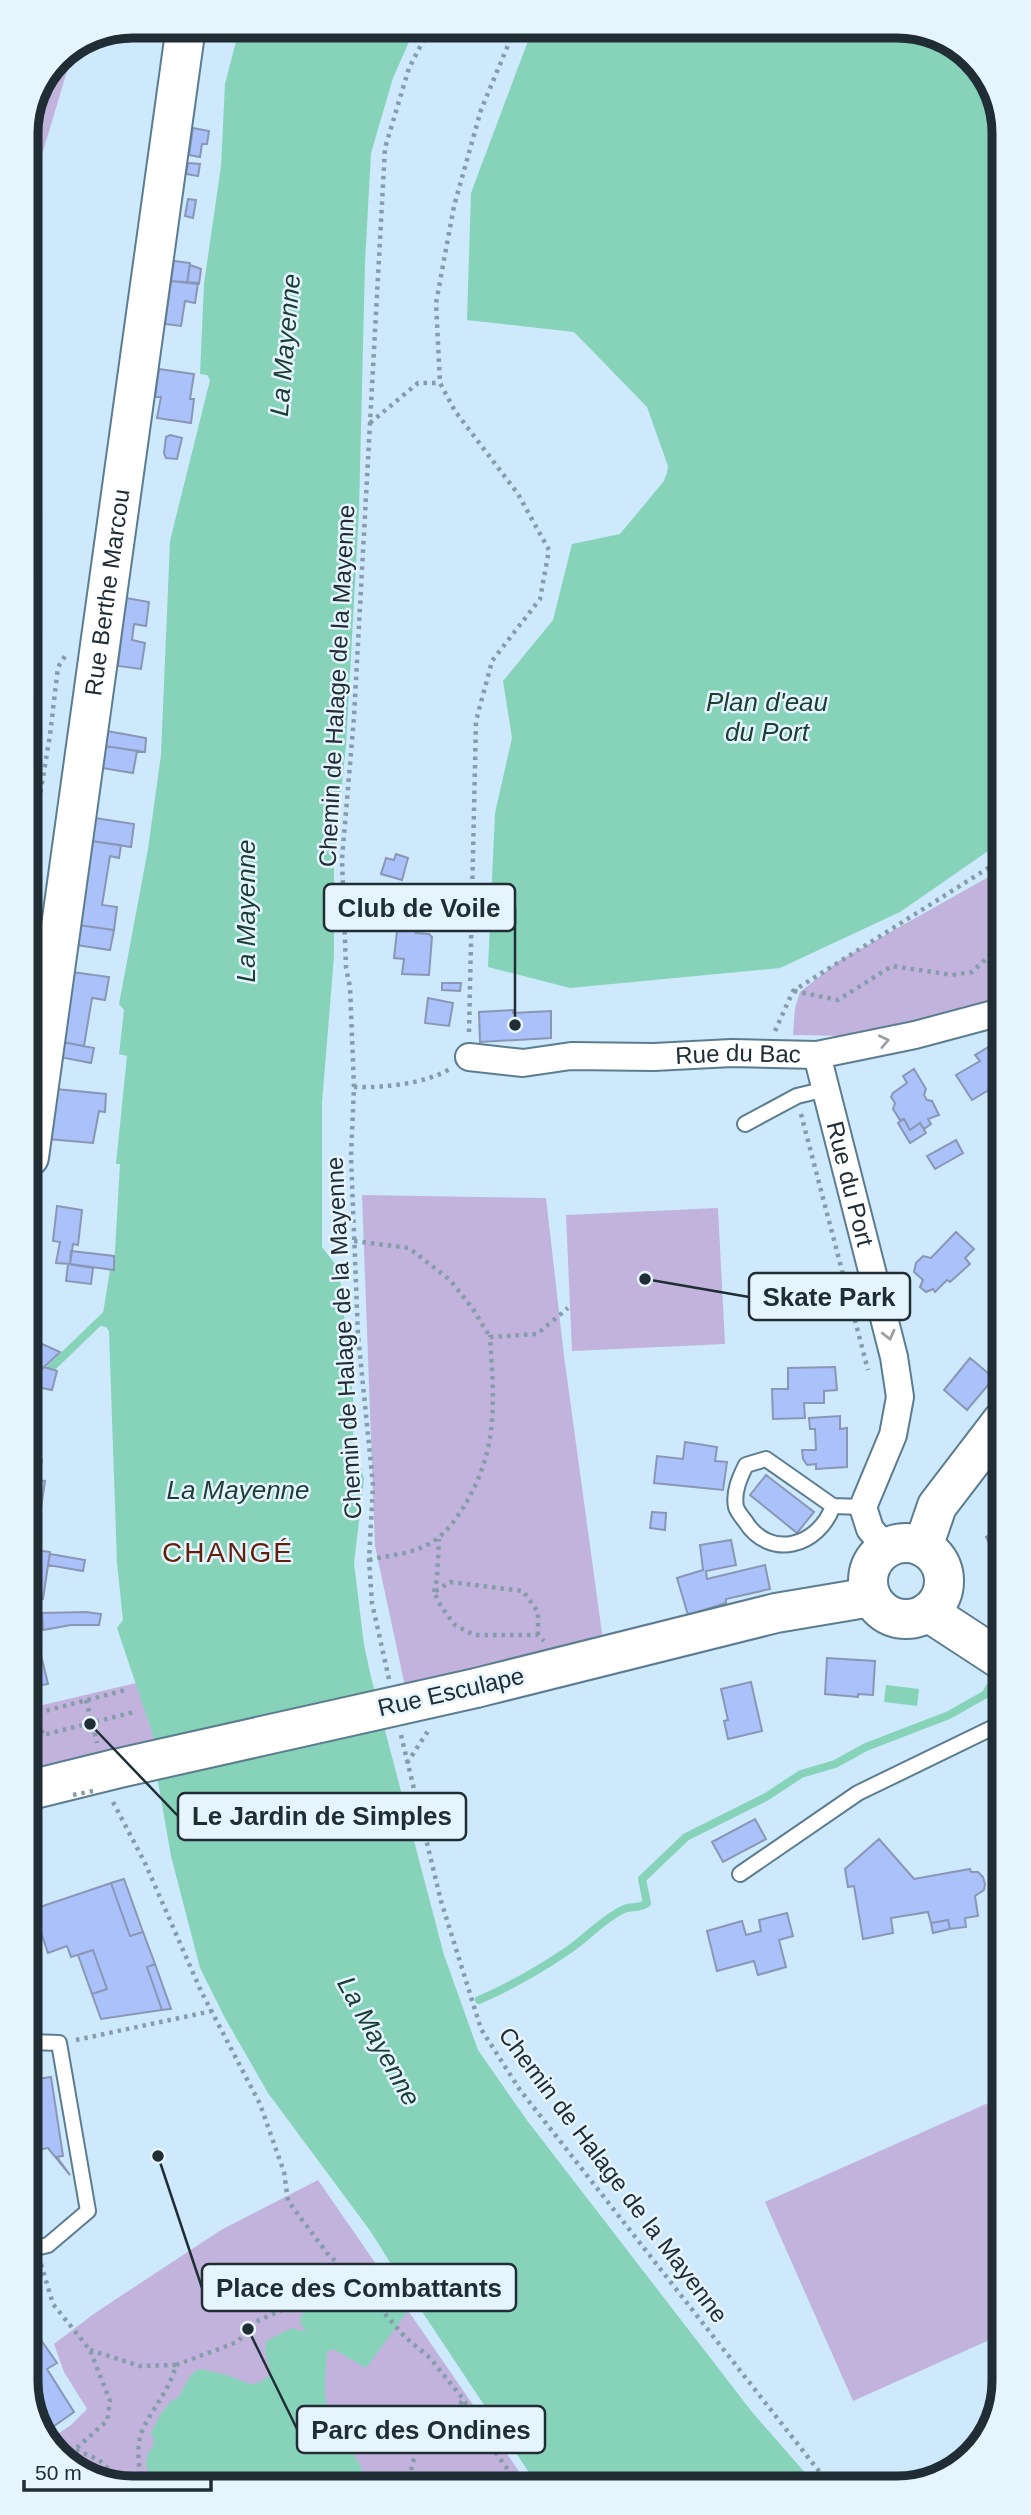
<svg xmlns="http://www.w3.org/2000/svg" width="1031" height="2515" font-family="Helvetica,sans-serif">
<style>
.green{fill:#c1b3dc}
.water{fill:#86d3ba}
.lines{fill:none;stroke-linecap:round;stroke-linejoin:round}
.stream{stroke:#86d3ba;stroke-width:8}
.building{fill:#abc1fa;stroke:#8a96b5;stroke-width:2}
.lane-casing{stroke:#5c7c90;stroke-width:18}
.street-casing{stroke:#5c7c90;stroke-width:30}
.secondary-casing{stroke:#5c7c90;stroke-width:42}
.path{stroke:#869caa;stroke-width:4.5;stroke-dasharray:3.5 5;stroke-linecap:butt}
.lane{stroke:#fff;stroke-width:14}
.street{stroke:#fff;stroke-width:26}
.secondary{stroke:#fff;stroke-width:38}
.secondary-bridge-casing{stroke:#5c7c90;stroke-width:42;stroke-linecap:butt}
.path-bridge{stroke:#869caa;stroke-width:4.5;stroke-dasharray:3.5 5;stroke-linecap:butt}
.secondary-bridge{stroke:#fff;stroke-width:38}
.oneway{stroke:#9ba0a4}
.labels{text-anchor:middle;stroke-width:5;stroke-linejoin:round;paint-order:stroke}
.street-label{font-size:24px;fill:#202d35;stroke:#e6f4fd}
.water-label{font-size:26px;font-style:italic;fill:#1a3e33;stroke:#e6f4fd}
.quarter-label{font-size:28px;letter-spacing:2px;fill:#611f0c;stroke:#e6f4fd}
.rim{fill:none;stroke:#202d35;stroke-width:9}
.leader{fill:none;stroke:#202d35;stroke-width:2.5}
.callout-dot{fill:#202d35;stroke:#e6f4fd;stroke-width:2.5}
.callout{fill:#e6f4fd;stroke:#202d35;stroke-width:2.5}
.callout-label{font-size:26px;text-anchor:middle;font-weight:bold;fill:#202d35}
</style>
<rect width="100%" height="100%" fill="#cde9fb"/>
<path class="green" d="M73,51L27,205L26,127L58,58Z
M1001,870V1000L964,1011L847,1036L793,1035L795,1008L800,992L839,961Z
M362,1195L546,1198L564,1356L604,1648L406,1691L375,1546Z
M718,1208L725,1344L572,1351L566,1215Z
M136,1683L155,1741L30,1768V1708Z
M1004,2096L1005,2333L853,2401L765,2202Z
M318,2180L529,2486L126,2488L68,2466L49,2440L71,2425L87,2409L64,2372L54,2344L95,2313L221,2230Z"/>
<path class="water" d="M240,26H416L393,78L371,153L365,263L359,511L346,745L334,862V956L322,1103V1247L339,1269L354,1407L353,1440L364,1479L354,1563L364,1645L371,1677L444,1955L478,2050L526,2119L752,2412L815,2484L538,2486L415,2301L366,2368L333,2349L327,2352C326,2373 322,2394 329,2413C338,2440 364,2457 366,2487L152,2488L146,2464L148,2453C155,2445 156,2442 151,2433L160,2415L170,2402L179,2397L190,2376L199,2369C209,2371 221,2373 232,2377C250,2384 255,2390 271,2373L265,2351L266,2341L292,2328L306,2332L300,2322L304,2307L326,2312L401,2280L371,2232L268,2093L225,2018L200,1968L171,1856L157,1776L155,1741L117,1628L123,1620L117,1563L109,1331L106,1327L101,1326L110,1270L114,1269L120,1164H116L127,1056L119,1054L124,1010L119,1004L148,849L161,755L170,541L210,380L207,375L200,374L204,284L221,166L225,84Z
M536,26L905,27L963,49L999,100L1001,842L900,912L780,968L570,988L488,967L495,813L512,738L503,681L553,620L572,544L620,534L664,481L667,473L668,466L647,407L574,332L467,320L471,193L528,41Z
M886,1685L919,1689L917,1706L884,1702Z"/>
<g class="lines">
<path class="stream" d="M50,1369L107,1314L112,1313
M479,2000C511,1986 541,1969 570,1949C587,1937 602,1920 622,1910C631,1905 638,1910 647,1903L642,1879L686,1837L766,1797L801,1774L835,1764L866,1747L949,1715L986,1694L989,1688"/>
</g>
<path class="building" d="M193,128L209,131L207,144H202L200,157L189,155Z
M188,163L200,164L198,176L186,174Z
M188,199L196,200L193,218L185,216Z
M174,261L190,263L187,283L171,281Z
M190,265L201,269L199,284L187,283Z
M171,281L198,283L195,303L185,301L181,326L165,324Z
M159,369L194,374L190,399H194L191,423L157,418L161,397H155Z
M170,435L182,438L177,459L166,458L164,453L166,437Z
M126,598L149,602L146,626L134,624L132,640L145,643L141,669L118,666Z
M107,731L146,738L145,752L105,746Z
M105,746L137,751L133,773L102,768Z
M95,818L134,824L131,847L91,841Z
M91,841L121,845L119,858L110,856L102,905L117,907L114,930L78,925Z
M396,854L408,858L402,880L381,874L386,858L394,860Z
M401,923L417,924L416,933L429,934L432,937L429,975L402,974L404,959L394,958L397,931H401Z
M78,925L114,930L110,950L76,945Z
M72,972L109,977L105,1000L92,998L84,1046L62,1042Z
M442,983H461L460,991L442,990Z
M428,998L453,1003L449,1026L425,1023Z
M513,1010V1013L551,1011V1038L480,1042L479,1012Z
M62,1042L94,1048L91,1063L60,1057Z
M990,1046L1002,1064V1086L996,1089L994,1087L972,1100L956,1075L980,1061L975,1055Z
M914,1069L926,1089L924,1095L927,1100L932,1101L939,1115L928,1119L931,1124L924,1129L920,1123L910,1130L904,1119L900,1120L893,1109L895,1103L891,1097L893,1093L907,1083L903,1076Z
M56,1089L106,1094L105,1112L99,1111L93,1143L48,1139Z
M904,1119L910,1130L920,1123L926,1133L910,1143L898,1123Z
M956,1140L963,1153L935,1169L927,1156Z
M57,1206L82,1210L78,1245L73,1244L70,1264L56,1263L60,1242L53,1241Z
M956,1232L974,1249L965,1258L970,1264L950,1282L947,1280L935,1292L933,1289L926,1292L920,1287L923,1280L914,1272L916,1263L923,1256L931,1258Z
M71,1251L114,1256V1270L70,1264Z
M68,1264L93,1268L91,1284L66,1281Z
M42,1344L60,1352L41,1370L36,1368L38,1360H35Z
M970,1358L994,1378L967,1410L944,1390Z
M29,1359L38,1360L36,1368L41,1370L44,1367L57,1371L52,1390L31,1386L29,1397Z
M835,1367L837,1390L824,1391V1403H804L805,1418L773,1419L772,1389H788V1368Z
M840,1416V1429L847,1428V1467L816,1469V1464L807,1465L803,1459L802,1450H816L815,1429H810L809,1418Z
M685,1442L717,1447L715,1461L727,1462L723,1490L654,1483L657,1456L683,1459Z
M30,1457L42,1460L32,1520L30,1519Z
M766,1475L814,1512L797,1533L750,1495Z
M1003,1477V1510H1002L993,1493L997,1491L994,1484Z
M39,1480L45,1481L39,1521L32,1520Z
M652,1512L666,1513L665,1530L650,1528Z
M1003,1528V1566L1001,1567L986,1537Z
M731,1540L736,1565L706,1571L707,1579L765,1565L770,1589L726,1599V1603L688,1615L677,1578L703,1570L700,1545Z
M30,1549L50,1552L43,1599L30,1598Z
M50,1554L85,1560L83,1571L48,1565Z
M86,1612L101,1614L99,1625H71L43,1630L42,1613Z
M39,1647L48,1684L30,1687V1649Z
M827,1658L875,1661L873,1695L858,1694V1697L825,1694Z
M751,1682L762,1731L728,1739L724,1721L728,1720L721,1689Z
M755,1819L766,1839L723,1862L712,1842Z
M879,1839L914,1879L970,1869L971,1872H978L983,1877L985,1884L984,1890L975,1896L978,1916L965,1918L966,1927L950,1929L948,1920L931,1923L928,1912L891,1918L893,1933L863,1939L854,1886L848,1887L845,1869Z
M124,1879L143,1932L130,1936L111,1883Z
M111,1883L130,1936L143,1932L155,1964L147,1967L162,2010L101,2019L92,1994L107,1989L93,1950L71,1957L67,1946L48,1953L38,1924L31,1926V1910Z
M787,1913L793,1936L779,1940L786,1967L758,1975L754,1961L717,1971L707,1931L742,1921L746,1935L761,1931L759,1920Z
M948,1920L950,1929L933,1933L931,1923Z
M93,1950L107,1989L92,1994L78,1955Z
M155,1964L171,2009L162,2010L147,1967Z
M51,2077L63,2156L57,2157L70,2175L48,2148L31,2151V2080Z
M34,2330L57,2363L47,2369L74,2412L44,2433L32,2415V2332Z"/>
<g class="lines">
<defs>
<path id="lane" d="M745,1124L797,1096L826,1089
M833,1506C819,1546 770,1561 745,1521C742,1517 737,1511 736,1507C733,1492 740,1477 746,1465L766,1459L833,1506L863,1507
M740,1874L858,1793L998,1725L1003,1720
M31,2042L59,2043L88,2211L48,2245L31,2249"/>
<g id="street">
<path id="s1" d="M817,1055L894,1357L900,1397L893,1435L863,1507L870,1529L886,1548"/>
<path id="s2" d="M469,1057L523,1063L571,1056L654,1057L732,1053L817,1055L915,1035L1001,1012"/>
</g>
<g id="secondary">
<path id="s3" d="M29,1157L186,26"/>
<circle cx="906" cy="1581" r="38"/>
<path d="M923,1547L937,1506L1002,1421"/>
<path d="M928,1612L1003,1661"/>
<path d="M476,1688L776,1613L871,1597"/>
<path d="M30,1790L115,1769"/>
</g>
</defs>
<use href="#lane" class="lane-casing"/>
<use href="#street" class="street-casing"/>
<use href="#secondary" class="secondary-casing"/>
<path class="path" d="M370,423L418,383H440
M28,868L50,735L58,667L67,653
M794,991L838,1000L892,966L952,975L972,972L1001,945
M775,1031L793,991L1001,860
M469,1032L476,721L492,661L540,599L549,550L518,494L455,411L440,383L436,303L454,206L481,110L516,26
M354,1087C383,1088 424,1084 450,1069
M801,1114L868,1370
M354,1241L409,1248L450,1280L473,1309L490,1337
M369,1560C393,1554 419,1554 439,1537C450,1528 459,1515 466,1503C499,1447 494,1399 490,1337L537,1334L568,1308
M434,1592L437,1579L439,1539
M538,1635V1612L523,1591L450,1582L434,1592L442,1608L455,1625L474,1635H538L544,1641
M389,1679L372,1603L369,1560L373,1485L358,1335L351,1156L354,1087L350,987L346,968L342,859L354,717L385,148L409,68L431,26
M86,1700L97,1743
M36,1714L43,1735L134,1712
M30,1715L125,1690
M401,1735L441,1901L481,2029L520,2090L829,2484
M407,1763L428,1731
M113,1802L145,1863L201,1991L260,2104L284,2172L288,2201L327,2253L361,2286L405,2337L430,2358L464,2400L484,2437L520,2486
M76,2040L212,2011
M41,2264L53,2304L90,2350L110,2401L107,2421L63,2460
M90,2350L140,2366L176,2365C170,2389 154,2406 143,2429C135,2445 139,2471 143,2488
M176,2365L237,2342L259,2320L292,2306L361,2286
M76,2450L99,2460L128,2488
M409,2487L412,2465L420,2440L464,2400"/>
<use href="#lane" class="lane"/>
<use href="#street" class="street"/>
<use href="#secondary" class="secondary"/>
<defs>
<path id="secondary-bridge" d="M115,1769L476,1688"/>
</defs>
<use href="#secondary-bridge" class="secondary-bridge-casing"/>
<path class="path-bridge" d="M73,1795L93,1791"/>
<use href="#secondary-bridge" class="secondary-bridge"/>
</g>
<defs><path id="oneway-chevron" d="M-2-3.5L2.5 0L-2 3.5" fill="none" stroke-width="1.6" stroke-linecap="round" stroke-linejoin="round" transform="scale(1.75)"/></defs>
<g class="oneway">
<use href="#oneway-chevron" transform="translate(884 1041) rotate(-12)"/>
<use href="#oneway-chevron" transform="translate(889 1335) rotate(76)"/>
</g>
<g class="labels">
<g class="street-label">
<text dy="8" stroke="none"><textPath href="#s3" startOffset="570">Rue Berthe Marcou</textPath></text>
<text transform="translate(337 686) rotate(-87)" y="8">Chemin de Halage de la Mayenne</text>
<text dy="8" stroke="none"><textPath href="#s2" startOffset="270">Rue du Bac</textPath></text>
<text dy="8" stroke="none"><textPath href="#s1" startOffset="133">Rue du Port</textPath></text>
<text transform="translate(344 1338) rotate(-93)" y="8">Chemin de Halage de la Mayenne</text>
<text transform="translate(451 1692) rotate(-13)" y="8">Rue Esculape</text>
<text transform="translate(613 2175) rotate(53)" y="8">Chemin de Halage de la Mayenne</text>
</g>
<g class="water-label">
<text transform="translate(285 345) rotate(-85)" y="9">La Mayenne</text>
<text x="767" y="711">Plan d'eau<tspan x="767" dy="30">du Port</tspan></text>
<text transform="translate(246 911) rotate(-90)" y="9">La Mayenne</text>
<text x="238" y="1499">La Mayenne</text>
<text transform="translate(379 2041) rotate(61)" y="9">La Mayenne</text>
</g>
<g class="quarter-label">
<text x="228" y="1562">CHANGÉ</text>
</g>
</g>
<path d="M0 0H1031V2515H0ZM133 38H897A95 95 0 0 1 992 133V2381A95 95 0 0 1 897 2476H133A95 95 0 0 1 38 2381V133A95 95 0 0 1 133 38Z" fill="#e6f4fd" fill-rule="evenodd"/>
<path class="rim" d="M133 38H897A95 95 0 0 1 992 133V2381A95 95 0 0 1 897 2476H133A95 95 0 0 1 38 2381V133A95 95 0 0 1 133 38Z"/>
<path class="leader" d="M515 1025L515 907M645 1279L749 1297M90 1724L178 1816M158 2156L202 2288M248 2329L297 2429"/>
<g class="callout-dot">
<circle cx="515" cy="1025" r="7"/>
<circle cx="645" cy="1279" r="7"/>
<circle cx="90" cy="1724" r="7"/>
<circle cx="158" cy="2156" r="7"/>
<circle cx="248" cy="2329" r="7"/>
</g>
<g class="callout">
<rect x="324" y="884" width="191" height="47" rx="7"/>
<rect x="749" y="1273" width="161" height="47" rx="7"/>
<rect x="178" y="1793" width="288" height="47" rx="7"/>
<rect x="202" y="2264" width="314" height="47" rx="7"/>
<rect x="297" y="2406" width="248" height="47" rx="7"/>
</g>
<g class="callout-label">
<text x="419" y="917">Club de Voile</text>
<text x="829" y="1306">Skate Park</text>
<text x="322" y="1825">Le Jardin de Simples</text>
<text x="359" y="2297">Place des Combattants</text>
<text x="421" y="2439">Parc des Ondines</text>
</g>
<path d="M24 2480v10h187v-10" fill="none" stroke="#202d35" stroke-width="3.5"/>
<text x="35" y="2480" font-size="21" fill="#202d35" stroke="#e6f4fd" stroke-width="5" paint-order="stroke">50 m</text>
</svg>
